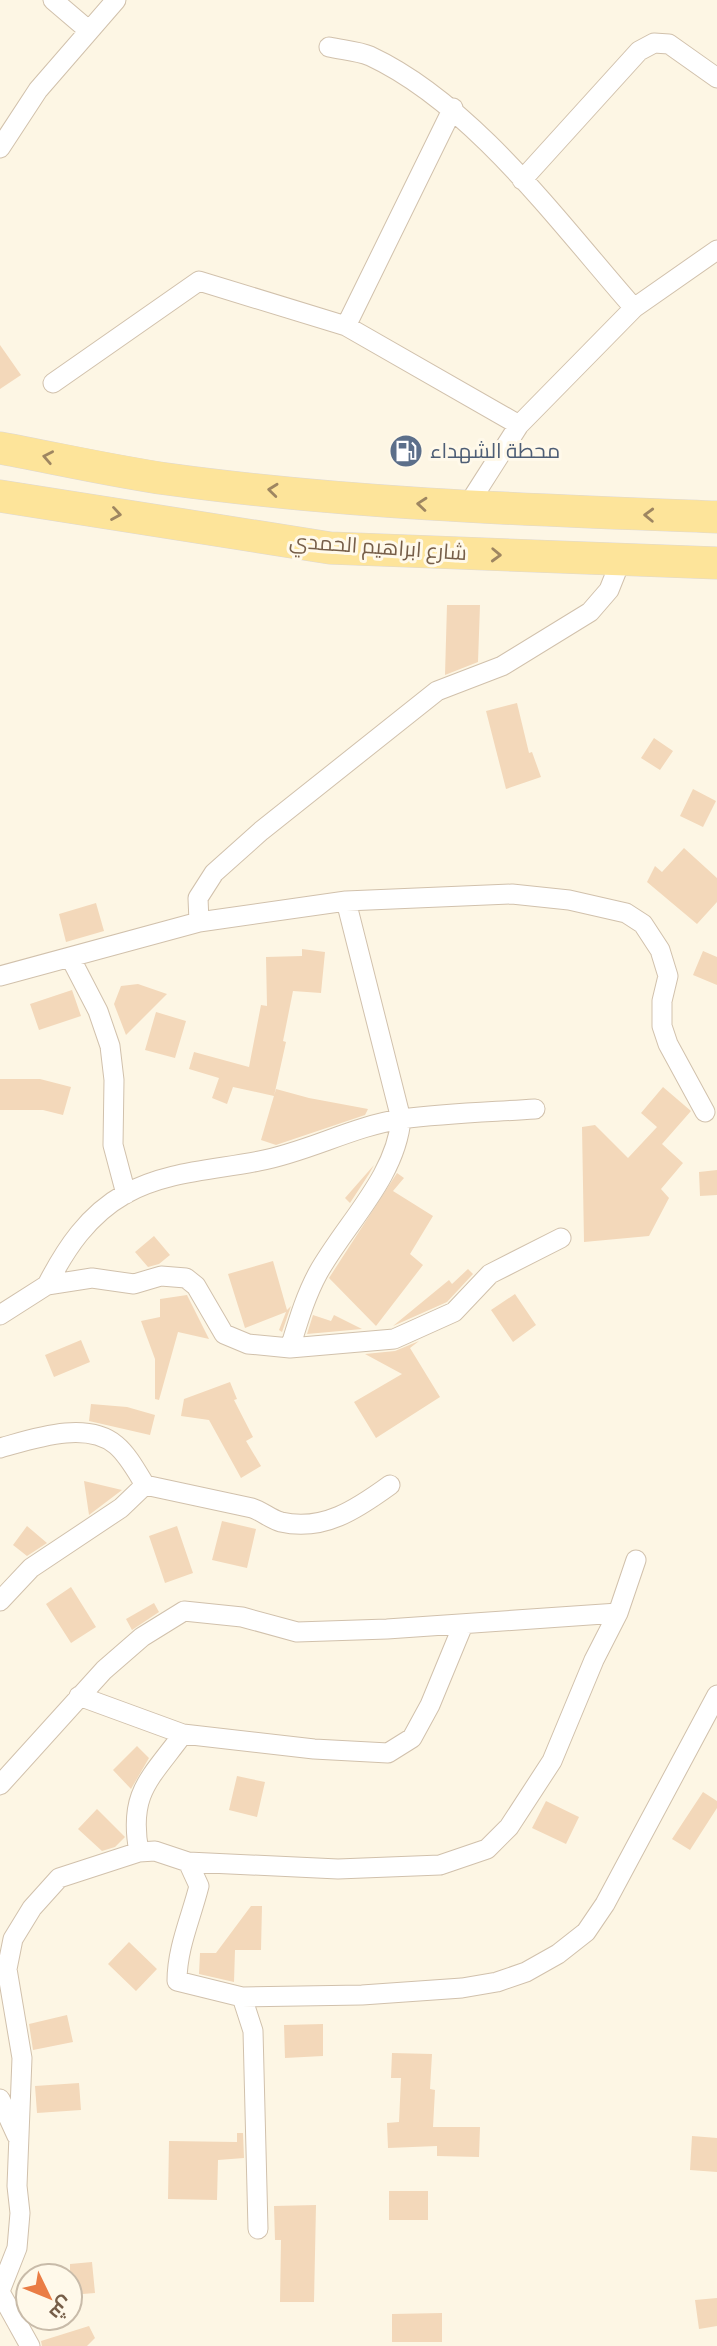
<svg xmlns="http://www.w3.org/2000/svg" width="717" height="2346" font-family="'PT Sans Narrow',Cairo,sans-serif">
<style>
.building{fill:#f3d8ba}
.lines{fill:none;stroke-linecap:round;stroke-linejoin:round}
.minor-casing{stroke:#d1c1ac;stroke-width:21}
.primary-casing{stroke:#ded8d3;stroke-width:33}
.minor{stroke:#fff;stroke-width:19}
.primary{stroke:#fde49a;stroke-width:32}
.oneway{stroke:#9e8661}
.labels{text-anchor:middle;stroke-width:6;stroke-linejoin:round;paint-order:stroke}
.service-label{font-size:21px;fill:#4e5e75;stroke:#fff9ea;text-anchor:start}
.street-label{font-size:21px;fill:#765e48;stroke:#fff9ea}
</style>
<rect width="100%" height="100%" fill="#fdf6e4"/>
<path class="building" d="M0,345L21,375L0,389Z
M447,605H480L478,662L445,675Z
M517,703L529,753L532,752L541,777L506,789L486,711Z
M654,738L673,751L660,770L641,758Z
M693,789L716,801L703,827L680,816Z
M684,848L717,878V902L697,924L647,882L655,866L662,872Z
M96,903L104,931L66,942L59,914Z
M302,949L325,952L321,993L293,991L283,1041L286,1042L274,1096L233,1087L227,1104L212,1098L219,1078L189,1069L194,1052L249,1067L261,1005L267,1006L266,957L302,956Z
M703,951L717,957V985L693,975Z
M138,984L167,994L126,1035L114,1004L121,986Z
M72,990L81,1016L39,1030L30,1004Z
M156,1012L186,1021L175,1058L145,1050Z
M0,1079H40L71,1087L63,1115L43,1110H0Z
M663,1087L691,1111L662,1144L683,1163L661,1189L669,1198L649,1236L584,1242L582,1127L595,1125L628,1158L657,1127L641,1113Z
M276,1089L309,1098L368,1109L365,1115L276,1145L261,1140Z
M374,1165L369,1174L350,1203L345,1198Z
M717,1170V1195L700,1196L699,1172Z
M397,1173L404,1178L393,1191L433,1216L410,1254L423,1265L376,1326L329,1278Z
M154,1236L170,1255L159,1264L148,1267L135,1252Z
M273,1261L287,1310L291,1306L282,1332L279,1330L286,1312L245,1328L228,1274Z
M468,1269L473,1274L447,1302L393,1326L449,1280L452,1284Z
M515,1294L536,1325L513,1342L491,1310Z
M187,1295L209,1339L178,1332L159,1400L155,1399V1359L141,1321L160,1317V1299Z
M313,1315L331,1321L334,1315L362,1329L307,1334Z
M81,1340L90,1362L54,1377L45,1355Z
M419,1341L410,1348L440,1397L376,1438L354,1402L402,1374L365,1354L395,1351Z
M230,1382L237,1399L234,1400L253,1437L246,1441L261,1466L241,1478L209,1420L181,1416L184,1399Z
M91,1404L127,1407L155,1415L150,1435L89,1421Z
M84,1481L122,1490L89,1515Z
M222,1521L256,1529L247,1568L212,1560Z
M27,1526L47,1543L27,1556L13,1545Z
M177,1526L193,1573L165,1583L149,1536Z
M71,1587L96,1627L71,1643L46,1604Z
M154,1603L159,1612L132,1630L126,1619Z
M137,1746L149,1758L131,1789L113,1770Z
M237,1776L265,1782L257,1817L229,1810Z
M703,1792L717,1801V1808L690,1850L672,1839Z
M546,1801L579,1817L566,1844L532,1828Z
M97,1809L125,1837L115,1847L102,1851L78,1829Z
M251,1906H262L261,1950H235L234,1982L199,1974L200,1953H216Z
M129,1942L157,1969L136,1991L108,1964Z
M67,2015L73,2042L33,2050L29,2024Z
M323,2024V2056L285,2058L284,2025Z
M392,2053L432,2054L430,2089L435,2090L433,2127H480L479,2157L437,2156V2146L388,2148L387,2123L399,2122L401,2078H391Z
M79,2083L81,2110L37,2113L35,2086Z
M237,2133H243L244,2158L218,2160L217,2200L168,2199L169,2141L237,2142Z
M692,2136L717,2138V2172L690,2170Z
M389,2191H428V2220H389Z
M316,2205L314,2302H280L281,2240H275L274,2206Z
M92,2262L95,2293L70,2295V2264Z
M717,2298V2326L699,2329L695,2300Z
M442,2313V2342H392V2314Z
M89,2326L95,2338L87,2346H42L41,2341Z"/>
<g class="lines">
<defs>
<path id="minor" d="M53,0L87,29
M329,47C342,50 358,51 370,56C473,104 560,224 634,308
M0,148L38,90L116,0
M522,180L639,51L654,43L669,44L717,78
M346,326L453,108
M53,383L199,281L346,326L519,425
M466,508L519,425L634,308L717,250
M199,922L198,898L214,873L261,831L437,691L502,666L590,612L609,590L621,560
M70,957L98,1011L110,1046L114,1080L113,1145L126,1194
M0,976L199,922L346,901L512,894L569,900L626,913L643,924L660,950L668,976L662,1001V1026L668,1044L705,1112
M47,1285C66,1248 88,1215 125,1194C167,1171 214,1170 259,1161C308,1152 353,1126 402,1119C446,1113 491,1112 535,1109
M0,1315L47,1285L92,1278L134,1284L161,1276L186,1278L196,1286L224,1334L248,1344L290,1348L394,1339L454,1312L490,1274L561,1238
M290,1348C298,1322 305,1297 318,1273C346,1223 396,1177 401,1119L346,901
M0,1448C33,1439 86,1420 116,1445C128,1455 137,1472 145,1485C181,1493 216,1500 252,1508C262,1511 270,1519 281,1522C323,1532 357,1509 390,1485
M0,1601L31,1568L121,1508L145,1485
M79,1696L183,1734L314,1749L388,1753L412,1738L430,1705L463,1625
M0,1785L104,1670L142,1637L184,1611L242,1617L297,1632L387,1629L618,1613
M139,1852C128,1793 150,1779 183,1734
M188,1862L199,1886C191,1918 177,1948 177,1981L242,1997L362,1995L462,1988L497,1982L526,1972L558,1954L586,1932L605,1904L717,1695
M242,1997L253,2031L258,2229
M0,2099L17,2136
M0,2291L17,2248L20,2213L17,2186L22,2058L7,1969L13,1939L32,1908L59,1878L139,1852L155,1851L188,1862L338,1869L440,1865L487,1849L509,1827L552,1761L594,1660L618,1613L636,1560
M0,2292L30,2346"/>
<path id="primary" d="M0,448C55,458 111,471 167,479C349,504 534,510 717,517
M0,496L330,548L717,563"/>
</defs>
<use href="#minor" class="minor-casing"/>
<use href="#primary" class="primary-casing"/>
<use href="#minor" class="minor"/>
<use href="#primary" class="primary"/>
</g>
<defs><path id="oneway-chevron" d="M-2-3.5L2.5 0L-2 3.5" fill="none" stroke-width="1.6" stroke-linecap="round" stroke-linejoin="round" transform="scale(1.75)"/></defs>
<g class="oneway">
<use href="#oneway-chevron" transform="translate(48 457) rotate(-169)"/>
<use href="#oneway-chevron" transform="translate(273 490) rotate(-174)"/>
<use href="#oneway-chevron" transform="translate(422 504) rotate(-175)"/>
<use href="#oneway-chevron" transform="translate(116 514) rotate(9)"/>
<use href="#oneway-chevron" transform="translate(649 515) rotate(-178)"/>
<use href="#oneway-chevron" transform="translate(496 555) rotate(2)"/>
</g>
<defs>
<symbol id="fuel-disc" viewBox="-11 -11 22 22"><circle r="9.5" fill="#5c6f8a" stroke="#fff9ea"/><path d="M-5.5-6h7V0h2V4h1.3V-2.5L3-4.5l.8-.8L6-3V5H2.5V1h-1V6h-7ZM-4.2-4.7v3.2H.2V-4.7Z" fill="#fff"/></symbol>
</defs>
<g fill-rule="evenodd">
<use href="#fuel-disc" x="387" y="432" width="38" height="38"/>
</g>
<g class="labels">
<g class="service-label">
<text x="430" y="458">محطة الشهداء</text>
</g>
<g class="street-label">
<text transform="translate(378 547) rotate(4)" y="7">شارع ابراهيم الحمدي</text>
</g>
</g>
<g transform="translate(49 2297) rotate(133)"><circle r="33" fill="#fff9ea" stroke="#c8bba9" stroke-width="2"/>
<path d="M0-5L12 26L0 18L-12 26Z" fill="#ea7d45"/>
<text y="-10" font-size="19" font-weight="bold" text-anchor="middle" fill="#765e48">ش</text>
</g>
</svg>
